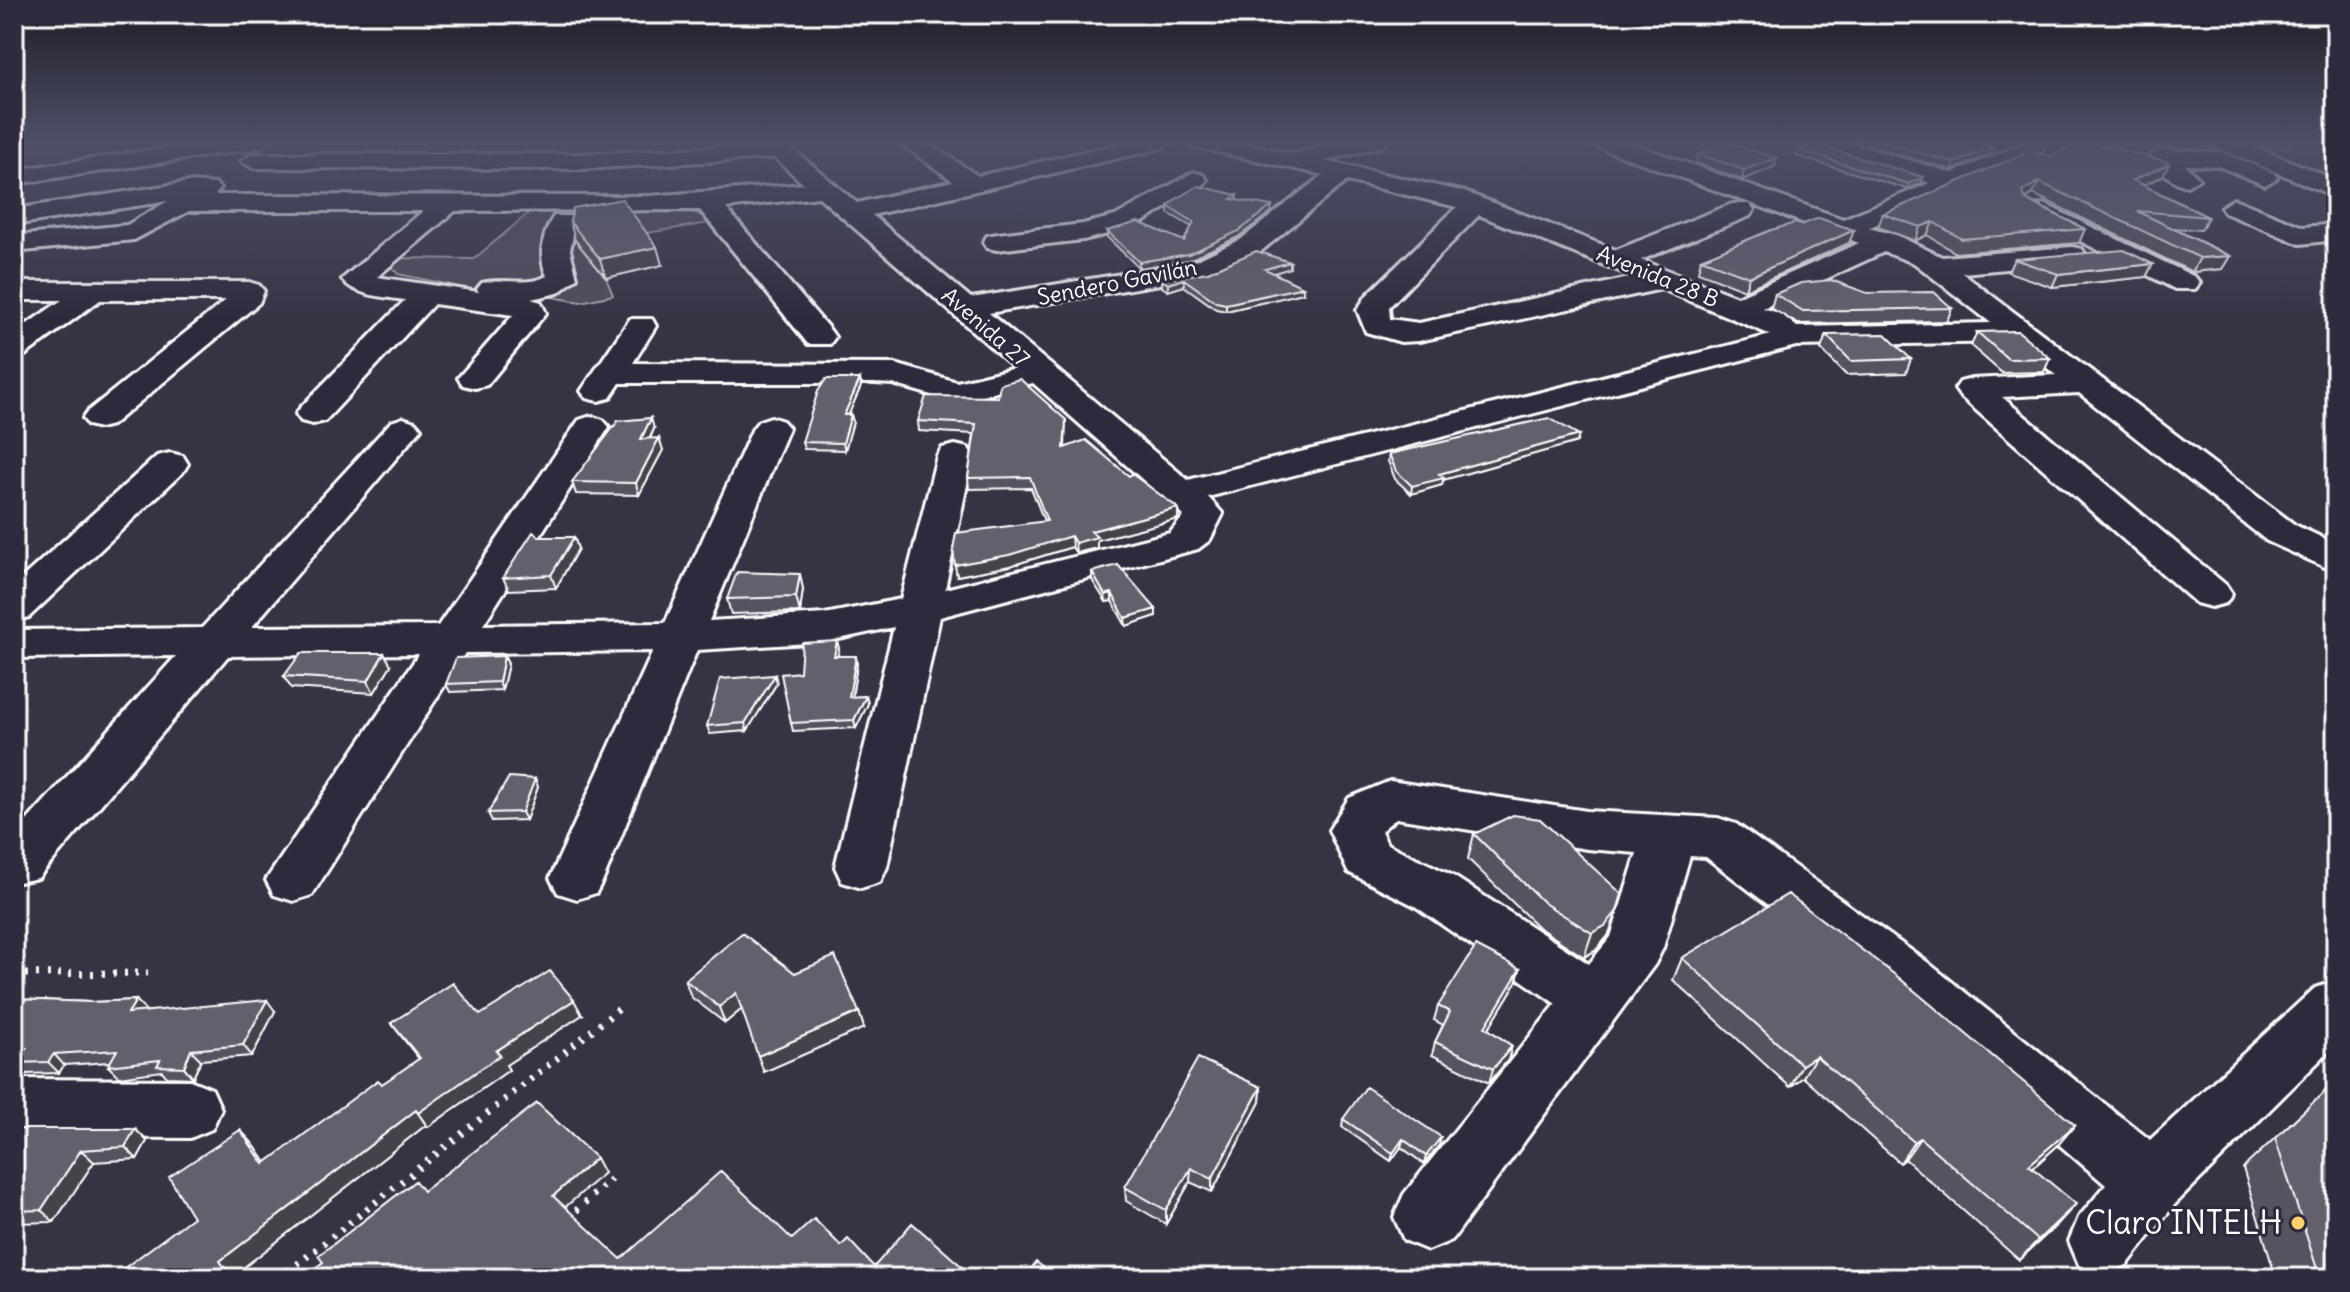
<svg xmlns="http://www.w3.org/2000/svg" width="2350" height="1292" font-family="Delius,sans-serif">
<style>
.green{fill:#514c5c;stroke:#a8a6ae;stroke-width:2}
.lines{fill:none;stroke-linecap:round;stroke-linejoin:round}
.stream{stroke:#adabb2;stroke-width:6}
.minor-casing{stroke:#fff;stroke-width:6}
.major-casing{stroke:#fff;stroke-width:6}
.path{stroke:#fff;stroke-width:7;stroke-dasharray:3 8;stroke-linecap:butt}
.minor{fill:#2f2a3d;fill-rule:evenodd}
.major{fill:#2f2a3d;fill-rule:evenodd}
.wall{fill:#55525e;stroke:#fff;stroke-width:2}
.shaded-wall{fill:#45424c;stroke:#fff;stroke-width:2}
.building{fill:#635f6d;stroke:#fff;stroke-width:2}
.poi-dot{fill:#ffd166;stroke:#2f2a3d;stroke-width:3}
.labels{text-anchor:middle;stroke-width:6;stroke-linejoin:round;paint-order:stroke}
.far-street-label{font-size:22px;fill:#fff;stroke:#2f2a3d}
.near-poi-label{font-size:32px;fill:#fff;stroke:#2f2a3d;text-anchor:end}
</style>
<rect width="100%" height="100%" fill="#373345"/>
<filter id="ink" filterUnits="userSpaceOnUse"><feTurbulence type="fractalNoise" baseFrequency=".0125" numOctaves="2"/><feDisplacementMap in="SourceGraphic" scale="16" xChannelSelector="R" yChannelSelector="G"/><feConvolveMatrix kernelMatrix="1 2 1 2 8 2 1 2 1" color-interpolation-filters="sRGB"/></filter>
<g filter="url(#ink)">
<path class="green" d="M680,206L716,222L634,235L566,229L606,278L613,295L581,302L528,293H488L398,274L389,264L397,258L474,259L531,211Z"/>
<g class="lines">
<path class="stream" d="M2076,141L2182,150L2288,146L2293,141"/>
<defs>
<path id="minor" d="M213,141H272L260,148L14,184V170Z
M757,141H783L857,203L953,181L897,141H925L978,176L1132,141H1174L1162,148L872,215L971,298L1190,263L1240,240L1323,175L1190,146L1186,141H1230L1293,154L1348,141H1387L1383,146L1324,161L1465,192L1616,250L1732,204H1750L1754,210L1750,216L1641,260L1737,297L1859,243L1595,146L1591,141H1625L1843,219L1930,183L1827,151L1823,146L1827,141H1843L1952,173L2023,144H2039L2043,149L2039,154L1868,228L1896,235L1942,257L2072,247L2082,249L2086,255L2082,261L2072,263L1962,273L2295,525L2336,544V572L2267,541L2079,393L2002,397L2226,585L2232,594L2226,603L2211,607L2196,603L1960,396L1955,389L1960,382L1972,379L2056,375L2014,342L1796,346L1208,497L1223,514L1210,540L1198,549L940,617L887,867L880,882L861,888L842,882L835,867L894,627L825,642L697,650L604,878L596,893L577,899L558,893L550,878L653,651L465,653L312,895L293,901L274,895L266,880L419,654L228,656L38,878L14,883V835L176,656L14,658V630L202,628L391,422L403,418L415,422L421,429L252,627L438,626L579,420L591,416L603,420L609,427L483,625L665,623L753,428L759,421L771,417L783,421L789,428L709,621L825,614L901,599L937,456L942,448L955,445L968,448L973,456L945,589L1170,533L1184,516L1033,383L956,402L893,384L874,383H620L610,398L598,401L586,398L581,391L630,319H652L656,326L633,363L895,364L957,382L1015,368L819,197L726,208L830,330L835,337L830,344H808L700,210L455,211L377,277L479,292L477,289L482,283C503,277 526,287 547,276C538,257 542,234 554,216H572L576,222L570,250L577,278L558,293L531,299L541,302L546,313L487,385L475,388L463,385L458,378L513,315L434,304L325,421L313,424L301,421L296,414L301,407L405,300C386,297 354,296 342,279L423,211H189L134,240L14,252V236L127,225L168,201L14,225V209L190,182L216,184L220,189L215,195L649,196L804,184L775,158L582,169L253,168L241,161L253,154H582L760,145ZM1347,181L1457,207L1367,295L1357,310L1366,332L1401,342L1419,341L1662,289L1771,335L1188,480L989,313L1207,276L1260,252ZM1479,215L1634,277L1419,323L1390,319L1389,307ZM1884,252L1914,263L1991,323L1797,327L1781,314L1763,308Z
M2160,150L2222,152L2274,173L2277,178L2265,185L2218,166L2185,165L2199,179L2187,186C2173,183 2157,169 2148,157Z
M1194,172L1203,175L1207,180L1203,185L1133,228L1083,240L997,250L987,248L983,242L987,236L997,234L1083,224L1115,216Z
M2234,199L2303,227L2336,224V240L2300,244L2225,213L2221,207Z
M2044,204L2195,277L2200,283L2195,289H2175L2035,218L2031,212L2035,206Z
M14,282H249L259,285L264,291L259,303L112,425L100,428L88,425L83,418L88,411L226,300H100L25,355L14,358V333L62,300H14Z
M170,453L183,456L188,464L183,472L29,617L14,621V585L157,456Z
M1390,781L1587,811L1718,818L1736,824L1927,962L2150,1140L2315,988L2336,981V1044L2175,1204L2127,1265L2103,1275L2079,1265L2069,1241L2079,1217L2106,1185L1887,996L1706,857L1690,856L1663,948L1655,964L1452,1240L1428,1250L1404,1240L1394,1217L1404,1194L1556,1004L1415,906L1348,872L1329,830L1349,798ZM1396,818L1587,849L1637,853L1611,937L1589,964L1453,876L1387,844L1381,831Z
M14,1079L190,1080L212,1089L221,1109L212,1129L190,1138L14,1137Z"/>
<path id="major" d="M2209,141H2241L2336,180V197L2213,146Z"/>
</defs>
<use href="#minor" class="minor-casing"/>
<use href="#major" class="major-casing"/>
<path class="path" d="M14,974L148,973
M568,1218L612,1178
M280,1278L624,1005
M1020,1278L1025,1272"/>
<use href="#minor" class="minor"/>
<use href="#major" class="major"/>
</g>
<path class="wall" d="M1852,141H1938L1950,144L1994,147L1991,154L1952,170Z
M1828,148L1921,183L1907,189L1796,156L1798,150Z
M1698,154L1774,167L1742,180L1696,163Z
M2050,156L2163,176L2143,185L2208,217L2201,230L2172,228L2230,256L2222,269L2192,272L2033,194L2026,199L2085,229L2079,243L1956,253L1927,235L1915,241L1878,227L1883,214Z
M1237,195V200L1271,212L1238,237L1189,260L1139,268L1107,237V231L1184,241L1192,227L1168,213V206Z
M570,222L662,265L606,278L575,240Z
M1801,225L1854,230L1849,243L1745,290L1698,272L1701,259Z
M2014,259L2146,277L2052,287L2008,272Z
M1290,262V268L1273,273L1303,293L1226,311L1216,309L1184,286L1168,291L1162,287V280Z
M1867,293L1952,308L1947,321L1798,324L1771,308L1775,294Z
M1977,332L2050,358L2044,372L2002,373L1971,346Z
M1826,335L1911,359L1906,373L1846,375L1821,349Z
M860,379L861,386L848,415H851L853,422L845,450L804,449L802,442Z
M1066,420L1065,448L1129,476L1178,508V519L1097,540V548L1076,553L1072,547L1010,566L957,576L953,549L1044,521L1031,488L969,489L968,478L974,434L919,431L918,421Z
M654,429L650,439L663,450L639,495L576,494L572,482Z
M1577,442L1443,480L1442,485L1411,494L1395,479L1388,461L1389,454Z
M539,537H574L578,549L556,588L509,590L503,578Z
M1092,572L1156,609V616L1126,626L1112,601L1106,602L1092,580Z
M803,589L800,612L731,614L727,599Z
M837,641L839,649L837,656L857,664L852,697L866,696L868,704L856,728L793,731L791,723L800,672Z
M504,656L508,664L502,690L450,692L446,684Z
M391,665L374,693L291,688L284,676Z
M777,683L747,731L710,734L707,726Z
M535,779L538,787L526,820L492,821L488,813Z
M1474,834L1608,936L1596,950L1584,957L1538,927L1468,859Z
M1682,958L2075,1125L2057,1146L2033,1168L2057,1225L2019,1260L1905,1159L1900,1163L1803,1077L1790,1087L1673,980Z
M1520,969L1516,983L1488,1029L1512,1046L1508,1060L1489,1083L1432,1055L1435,1042L1443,1025L1434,1020L1438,1006Z
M795,973L859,1012L864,1028L764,1072L742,1009L725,1023L691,997L685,980Z
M14,999L91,1002L136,1000L146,1011H275L252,1056L201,1060L193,1078L167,1077L162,1071L119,1077L108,1066L111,1062L64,1065L59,1073L26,1074L15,1063L18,1059H14Z
M480,1015H582L506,1065L509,1070L428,1127L426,1125L234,1275L193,1217L240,1130L253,1144L266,1163L419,1059L391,1023Z
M2336,1081V1278H2276L2243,1168Z
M1261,1087L1260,1102L1212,1192L1190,1182L1166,1224L1126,1201L1125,1187Z
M1343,1119L1439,1145L1424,1164L1401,1147L1391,1161L1342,1127Z
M14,1129H135L147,1141L137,1159L94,1162L54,1222L14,1223Z"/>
<path class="shaded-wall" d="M1994,147L1991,154L1952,170L1955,163Z
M1777,158L1774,167L1742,180L1744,170Z
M2169,164L2163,176L2127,193L2133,180Z
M1923,177L1921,183L1907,189L1909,184Z
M2039,182L2033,194L2016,204L2022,191Z
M1272,206L1271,212L1238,237L1189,260L1139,268V262Z
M1933,222L1927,235L1915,241L1920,227Z
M1854,230L1849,243L1745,290L1749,277Z
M657,247L662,265L606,278L600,259Z
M2230,256L2222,269L2192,272L2200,258Z
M1290,262V268L1265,276V269Z
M2153,264L2146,277L2052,287L2058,274Z
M1184,279V286L1168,291V284Z
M1303,287V293L1226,311V304Z
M860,379L861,386L845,423L844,415Z
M851,415L853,422L845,450L843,443Z
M651,418L654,429L644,450L641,439Z
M1579,435L1577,442L1443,480L1442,485L1411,494L1412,486L1439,474Z
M659,438L663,450L639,495L636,483Z
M1178,508V519L1097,540V548L1076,553L1075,543L1091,531Z
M1071,536L1072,547L1010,566L957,576L955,565Z
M574,537L578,549L556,588L551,575Z
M800,574L803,589L800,612L796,597Z
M1112,593V601L1106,602L1105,595Z
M1156,609V616L1126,626L1125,618Z
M837,641L839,649L836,664L834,656Z
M384,653L391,665L374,693L368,681Z
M504,656L508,664L502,690L499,682Z
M856,656L857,664L851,705L849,697Z
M775,675L777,683L747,731L745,723Z
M866,696L868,704L856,728L854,720Z
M535,779L538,787L526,820L522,812Z
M1617,911L1608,936L1596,950L1584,957L1592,933Z
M1520,969L1516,983L1481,1041L1485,1027Z
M736,993L742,1009L725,1023L719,1007Z
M136,1000L146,1011L138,1024L128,1013Z
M267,1000L275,1011L252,1056L243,1045Z
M574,1000L582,1015L506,1065L509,1070L428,1127L418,1113L496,1051Z
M859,1012L864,1028L764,1072L758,1056Z
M1512,1046L1508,1060L1489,1083L1493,1069Z
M191,1050L201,1060L193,1078L184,1067Z
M54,1054L64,1065L59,1073L48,1062Z
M1816,1056L1803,1077L1790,1087L1802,1065Z
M1261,1087L1260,1102L1212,1192V1179Z
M416,1110L426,1125L234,1275L237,1278H232L220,1261Z
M2075,1125L2057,1146L2012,1186L2029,1165Z
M135,1129L147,1141L137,1159L125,1147Z
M240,1130L253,1144L277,1179L264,1164Z
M1441,1137L1439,1145L1424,1164L1426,1156Z
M1920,1138L1905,1159L1900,1163L1914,1142Z
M1403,1139L1401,1147L1391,1161L1393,1153Z
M81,1150L94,1162L54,1222L41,1210Z
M596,1158L604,1173L562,1210L553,1196Z
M1191,1168L1190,1182L1166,1224V1210Z
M2076,1204L2057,1225L2019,1260L2038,1240Z"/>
<path class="building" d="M1822,141L1828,148L1923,177L1909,184L1798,150Z
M1879,141H1938L1950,144L1957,141H1972L1994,147L1955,163Z
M2084,141L2165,161L2169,164L2133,180L2208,217L2137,211L2230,256L2200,258L2039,182L2022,191L2026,200L2085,229L1962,239L1933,222L1920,227L1883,214L2030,151L2050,156Z
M1729,143L1777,158L1744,170L1698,154Z
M1198,186L1237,195L1231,199L1272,206L1239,231L1189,254L1139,262L1107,231L1138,222L1184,241L1194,222L1168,206L1176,199Z
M622,199L657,247L600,259L570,222L573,208Z
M1819,218L1854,230L1749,277L1701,259L1771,230L1795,223L1801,225Z
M2124,250L2153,264L2058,274L2014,259Z
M1256,251L1290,262L1265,269L1303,287L1226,304L1216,302L1184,279L1168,284L1162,280L1208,272Z
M1831,280L1867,293L1934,292L1952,308L1803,311L1775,294L1801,283Z
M2018,331L2050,358L2008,359L1977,332Z
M1885,334L1911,359L1851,361L1826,335Z
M826,379H860L844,415H851L843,443L802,442L818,391Z
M1020,379L1066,420L1064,448L1086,440L1129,476L1132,474L1178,508L1091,531L1097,537L1075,543L1071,536L1009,555L955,565L953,549L956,533L1047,521L1030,477L968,478L976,424L918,421L926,396L998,397L1000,384Z
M651,418L641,439L659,438L636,483L572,482L618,421Z
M1549,418L1579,435L1439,474L1444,478L1412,486L1396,471L1389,454Z
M533,532L539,537H574L551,575L503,578Z
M1118,565L1156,609L1125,618L1112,593L1105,595L1092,572Z
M737,572L800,574L796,597L727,599Z
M837,641L834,656H856L849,697L866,696L854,720L791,723L781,674L800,672L802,643Z
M301,653H384L368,681L284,676Z
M504,656L499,682L446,684L456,658Z
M775,675L745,723L707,726L720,679Z
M509,777L535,779L522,812L488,813Z
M1513,815L1540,819L1622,894L1617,911L1605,926L1592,933L1544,903L1474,834Z
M1788,894L1898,977L2075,1125L2029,1165L2076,1204L2038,1240L1920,1138L1914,1142L1816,1056L1802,1065L1682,958Z
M742,933L795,973L835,956L859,1012L758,1056L736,993L719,1007L685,980Z
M1476,946L1520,969L1485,1027L1512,1046L1493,1069L1435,1042L1450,1012L1438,1006Z
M550,971L574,1000L496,1051L500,1055L418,1113L416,1110L220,1261L232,1278H111L193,1217L169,1177L240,1130L264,1164L378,1080L382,1084L420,1058L391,1023L453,983L480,1015Z
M14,999L91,1002L136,1000L128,1013L267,1000L243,1045L191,1050L184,1067L157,1066L160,1060L108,1066L117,1050L54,1054L48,1062L15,1063L26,1048H14Z
M1198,1058L1261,1087L1212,1179L1191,1168L1166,1210L1125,1187Z
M2336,1081V1278H2320L2275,1138Z
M1366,1087L1441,1137L1426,1156L1403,1139L1393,1153L1343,1119Z
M537,1103L596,1158L553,1196L621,1259L721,1171L792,1239L814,1219L841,1246L848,1239L874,1267L912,1223L975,1278H302L323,1262L318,1256L415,1181L423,1191Z
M14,1129H135L125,1147L81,1150L41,1210L14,1211Z
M1036,1262L1058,1278H1025Z"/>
</g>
<linearGradient id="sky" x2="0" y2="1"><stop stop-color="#1e1c26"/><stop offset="0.44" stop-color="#4d5068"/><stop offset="1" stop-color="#4d5068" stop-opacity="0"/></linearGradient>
<rect width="2350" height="322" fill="url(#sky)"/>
<circle class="poi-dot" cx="2298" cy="1223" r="8"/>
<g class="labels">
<g class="far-street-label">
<text transform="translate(1658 276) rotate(22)" y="8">Avenida 28 B</text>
<text transform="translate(1117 282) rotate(-11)" y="8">Sendero Gavilán</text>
<text transform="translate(986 327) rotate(41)" y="8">Avenida 27</text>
</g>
<g class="near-poi-label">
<text x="2282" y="1234">Claro INTELH</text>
</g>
</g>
<rect width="2350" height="1292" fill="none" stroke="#2f2a3d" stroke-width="48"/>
<rect x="24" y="24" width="2302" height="1244" fill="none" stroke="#fff" stroke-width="3" filter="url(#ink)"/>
</svg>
